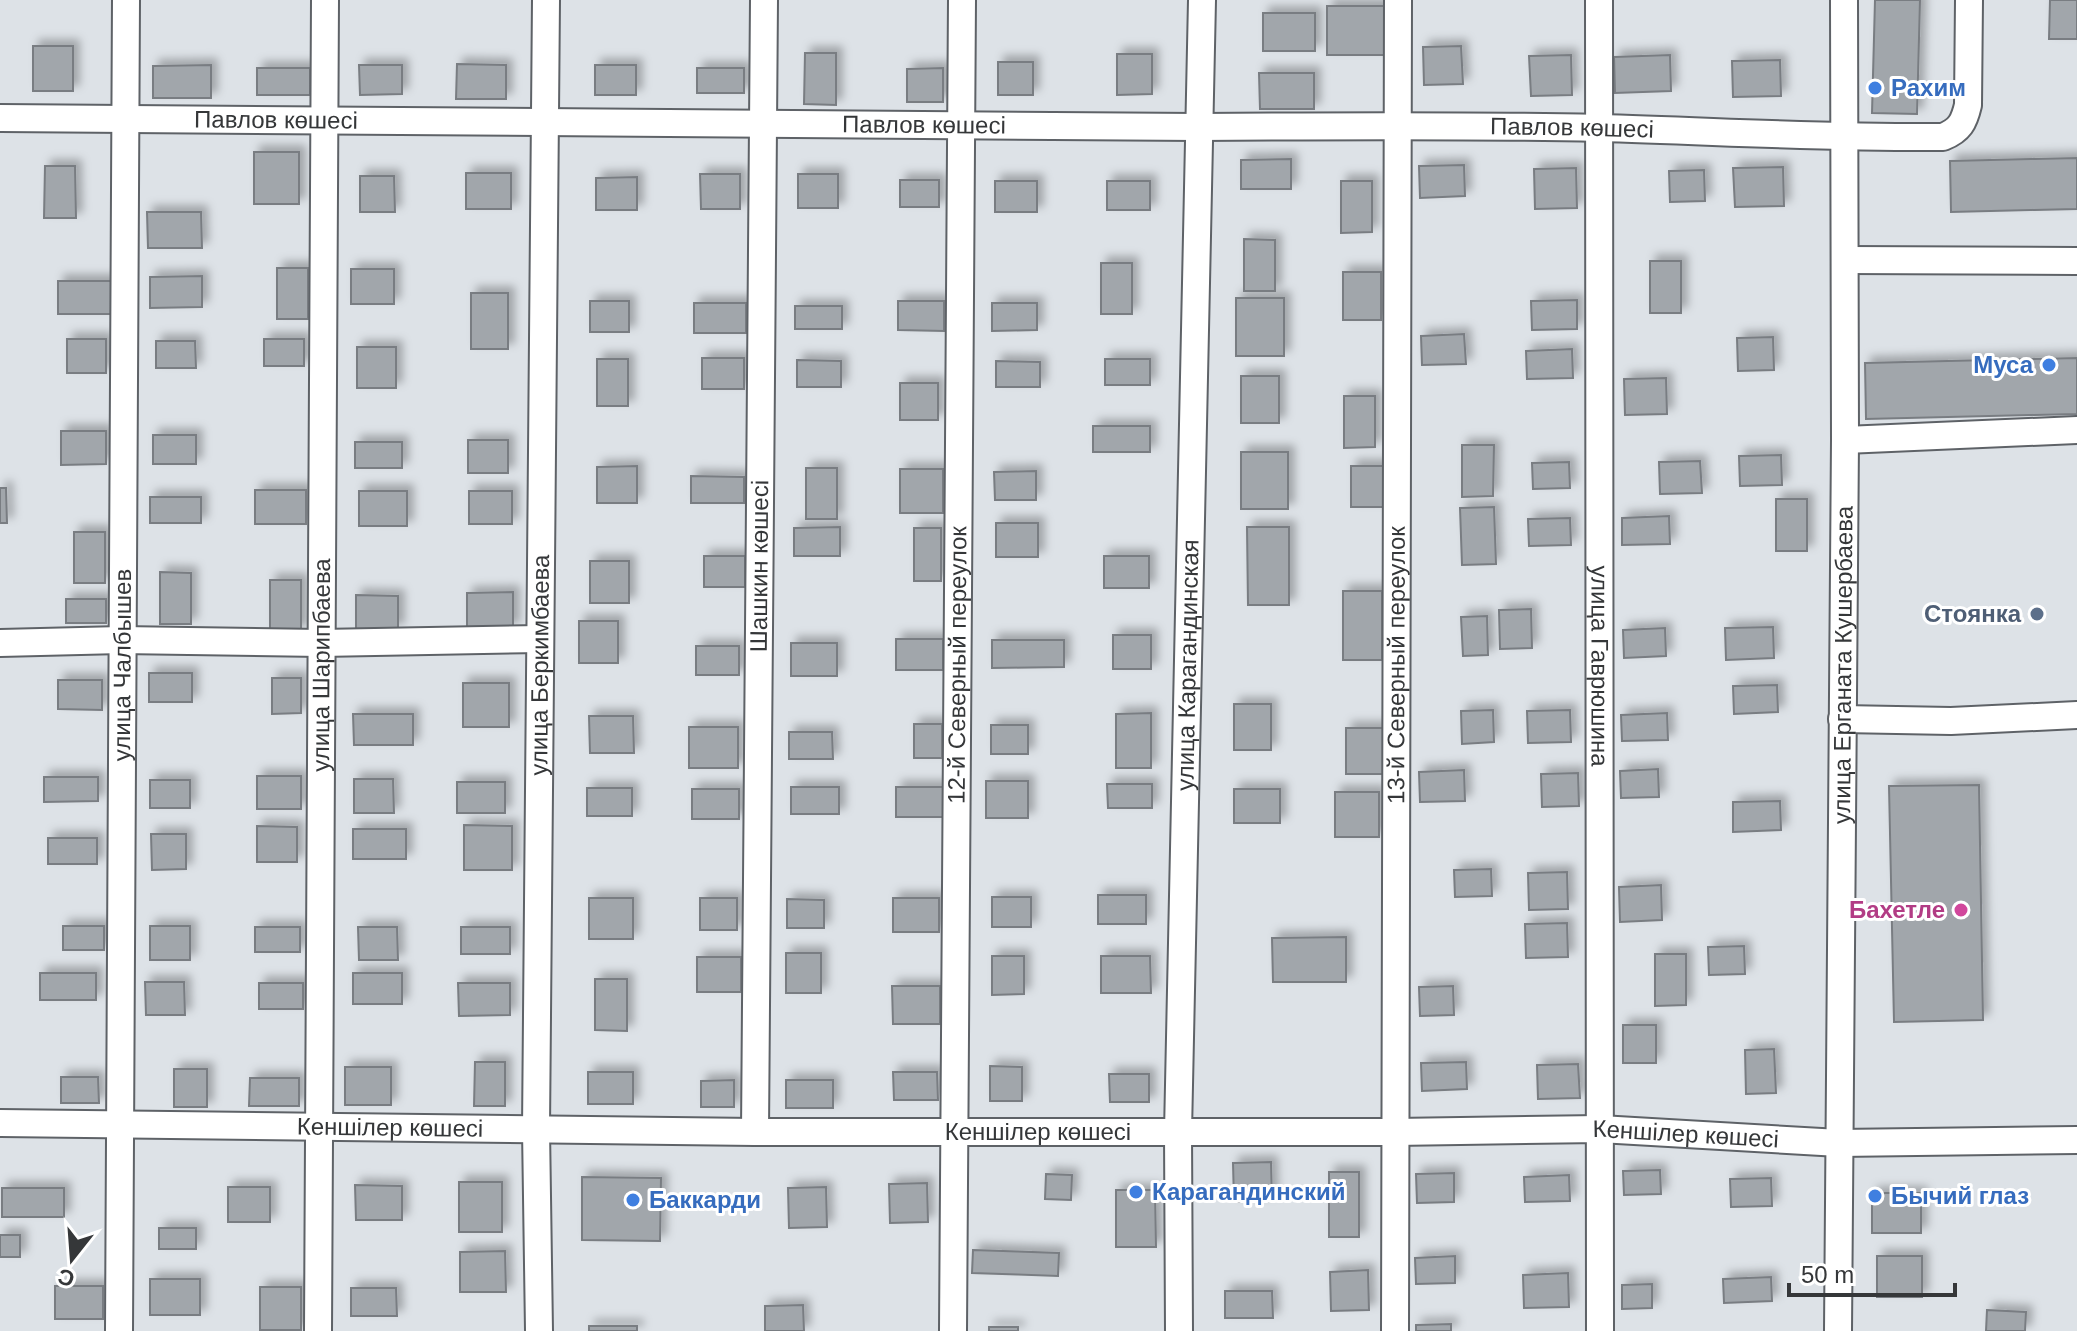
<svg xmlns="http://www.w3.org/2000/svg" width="2077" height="1331" font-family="Helvetica,sans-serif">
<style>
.building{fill:#a1a6ab;stroke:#797d82;stroke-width:2;filter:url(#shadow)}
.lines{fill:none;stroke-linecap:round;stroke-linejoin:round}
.minor-casing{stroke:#5e6267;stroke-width:30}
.minor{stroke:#fff;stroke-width:26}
.shop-dot{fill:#3f7fe0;stroke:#fff;stroke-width:3}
.service-dot{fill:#5c6f8a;stroke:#fff;stroke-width:3}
.hotel-dot{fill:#d1479c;stroke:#fff;stroke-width:3}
.labels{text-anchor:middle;stroke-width:6;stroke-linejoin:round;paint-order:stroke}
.shop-label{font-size:24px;font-weight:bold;fill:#366cbe;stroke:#fff;text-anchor:start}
.street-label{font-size:24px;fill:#353739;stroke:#fff}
.service-label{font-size:24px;font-weight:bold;fill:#4e5e75;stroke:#fff;text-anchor:end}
.hotel-label{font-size:24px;font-weight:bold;fill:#b23c85;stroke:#fff;text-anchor:end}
</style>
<defs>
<filter id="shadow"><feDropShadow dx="6" dy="-6" stdDeviation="4" flood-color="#0004"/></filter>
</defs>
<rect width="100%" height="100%" fill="#dde2e7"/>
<path class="building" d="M1875,0H1920L1917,114L1872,113Z
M2050,0H2077V39H2049Z
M1327,6H1386V55H1327Z
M1263,13H1315V51H1263Z
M33,46H73V91H33Z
M1461,46L1463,84L1424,85L1423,47Z
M805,53H836V105L804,104Z
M1117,54H1152V94L1117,95Z
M1571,55L1572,95L1531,96L1529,56Z
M1670,55L1671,91L1615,93L1614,57Z
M1780,60L1781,96L1733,97L1732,61Z
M998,62H1033V95H998Z
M457,64L506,65V99H456Z
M211,65V98H153V66Z
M359,65H402V94L360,95Z
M595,65H636V95H595Z
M257,68H310V95H257Z
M697,68H744V93H697Z
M943,68V102H907V69Z
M1259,73H1314V109H1260Z
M254,152H299V204H254Z
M2077,158V209L1951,212L1950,161Z
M1291,159V189H1241V160Z
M1464,165L1465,196L1420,198L1419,166Z
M45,166H75L76,218H44Z
M1783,167L1784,206L1735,207L1733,168Z
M1576,168L1577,208L1535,209L1534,169Z
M1704,170L1705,201L1670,202L1669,171Z
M466,173H511V209H466Z
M700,174H740V209H701Z
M798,174H838V208H798Z
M360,176H394L395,212H360Z
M637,177V210H596V178Z
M900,180H939V207H900Z
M995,181H1037V212H995Z
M1107,181H1150V210H1107Z
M1341,181H1372V232L1341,233Z
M147,212H201L202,248H148Z
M1244,239L1275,240V291H1244Z
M1650,261H1681V313H1650Z
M1101,263H1132V314H1101Z
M277,268H308V319H277Z
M351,269H394V304H351Z
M1343,272H1381V320H1343Z
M202,276V307L150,308V277Z
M58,281H112V314H58Z
M471,293H508V349H471Z
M1236,298H1284V356H1236Z
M1577,300V329L1532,330L1531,301Z
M590,301H629V332H590Z
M898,301H944V331L898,330Z
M694,303H746V333H694Z
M992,303H1037V330L992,331Z
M795,306H842V329H795Z
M1464,334L1466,364L1422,365L1421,336Z
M1773,337L1774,370L1738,371L1737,338Z
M67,339H106V373H67Z
M264,339H304V366H264Z
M156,341H195L196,368H156Z
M357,347H396V388H357Z
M1572,349L1573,378L1527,379L1526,351Z
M702,358H744V389H702Z
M2077,358V414L1866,419L1865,363Z
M597,359H628V406H597Z
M1105,359H1150V385H1105Z
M797,360L841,361V387H797Z
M996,361L1040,362V387H996Z
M1241,376H1279V423H1241Z
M1666,378L1667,414L1625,415L1624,379Z
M900,383H938V420H900Z
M1344,396H1375V447L1344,448Z
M1093,426H1150V452H1093Z
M61,431H106V464L61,465Z
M153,435H196V464H153Z
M468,440H508V473H468Z
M355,442H402V468H355Z
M1462,445H1494L1493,496L1462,497Z
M1241,452H1288V509H1241Z
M1781,455L1782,485L1740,486L1739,456Z
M1700,461L1702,493L1660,494L1659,462Z
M1569,462L1570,488L1533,489L1532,463Z
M637,466V503H597V467Z
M1351,466H1384V507H1351Z
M806,468H837V519H806Z
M900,469H943V513H900Z
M1036,471V500H995L994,472Z
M691,476L744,477V503H691Z
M0,488H6L7,523H0Z
M255,490H306V524H255Z
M359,491H407V526H359Z
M469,491H512V524H469Z
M150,497H201V523H150Z
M1776,499H1807V551H1776Z
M1494,507L1496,564L1462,565L1460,508Z
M1669,516L1670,544L1622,545V518Z
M1570,518L1571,545L1529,546L1528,519Z
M996,523H1038V557H996Z
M840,527V556H794V528Z
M1247,527H1289V605H1248Z
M914,528H941V581H914Z
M74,532H105V583H74Z
M704,556H745V587H704Z
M1104,556H1149V588H1104Z
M590,561H629V603H590Z
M160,572L191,573V624H160Z
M270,580H301V631H270Z
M1343,591H1382V660H1343Z
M513,592V628H467V593Z
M356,595L398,596V629H356Z
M66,599H106V623H66Z
M1531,609L1532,648L1500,649L1499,610Z
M1487,616L1488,655L1463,656L1461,617Z
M579,621H618V663H579Z
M1773,627L1774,658L1726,660L1725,628Z
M1665,628L1666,656L1624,658L1623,630Z
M1113,635H1151V669H1113Z
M896,639H943V670H896Z
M992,640H1064V667L992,668Z
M791,643H837V676H791Z
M696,646H739V675H696Z
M149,673H192V702H149Z
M272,678H301V713L272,714Z
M58,680H102V710L58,709Z
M463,683H509V727H463Z
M1777,685L1778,712L1734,714L1733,686Z
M1234,704H1271V750H1234Z
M1493,710L1494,742L1462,744L1461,711Z
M1570,710L1571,742L1528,743L1527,711Z
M1151,713V768H1116V714Z
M1667,713L1668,740L1622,741L1621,715Z
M353,714H413V745H354Z
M589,716H633L634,753H590Z
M914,724H942V758H914Z
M991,725H1028V754H991Z
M689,727H738V768H689Z
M1346,728H1385V774H1346Z
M789,732H832L833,759H789Z
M1658,769L1659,797L1621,798L1620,771Z
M1464,770L1465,801L1420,802L1419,772Z
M1578,773L1579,806L1542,807L1541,774Z
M257,776H301V809H257Z
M44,777H98V801L44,802Z
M354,779H393L394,813H354Z
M150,780H190V808H150Z
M986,781H1028V818H986Z
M457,782H505V813H457Z
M1107,784H1152V808H1108Z
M1979,785L1983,1020L1894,1022L1889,786Z
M791,787H839V814H791Z
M896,787H943L944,817H896Z
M587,788H632V816H587Z
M692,789H739V819H692Z
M1234,789H1280V823H1234Z
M1335,792H1379V837H1335Z
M1780,801L1781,830L1733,832V802Z
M464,825L512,826V870H464Z
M257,826L297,827V862H257Z
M353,829H406V859H353Z
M151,834H186V869L152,870Z
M48,838H97V864H48Z
M1491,869L1492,896L1455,897L1454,870Z
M1567,872L1568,909L1529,910L1528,873Z
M1661,885L1662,920L1620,922L1619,887Z
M1098,895H1146V924H1098Z
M992,897H1031V927H992Z
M589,898H633V939H589Z
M700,898H737V930H700Z
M893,898H939V932H893Z
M787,899L824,900V928H787Z
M1567,923L1568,957L1526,958L1525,924Z
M63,926H104V950H63Z
M150,926H190V960H150Z
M255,927H300V952H255Z
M358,927H397L398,960H359Z
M461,927H510V954H461Z
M1346,937V982H1273L1272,938Z
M1744,946L1745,974L1709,975L1708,947Z
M786,953H821V993H786Z
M1655,954H1686V1005L1655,1006Z
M992,956H1024V994L992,995Z
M1101,956H1150L1151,993H1101Z
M697,957H741V992H697Z
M40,973H96V1000H40Z
M353,973H402V1004H353Z
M595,979H627V1031L595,1030Z
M145,982H184L185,1015H146Z
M259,983H303V1009H259Z
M458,983H510V1015L459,1016Z
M892,986H940V1024H893Z
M1453,986L1454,1015L1420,1016L1419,987Z
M1623,1025H1656V1063H1623Z
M1774,1049L1776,1093L1746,1094L1745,1050Z
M475,1062H505V1106H474Z
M1466,1062L1467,1089L1422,1091L1421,1063Z
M1578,1064L1580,1098L1538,1099L1537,1065Z
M990,1066L1022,1067V1101H990Z
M345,1067H391V1105H345Z
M174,1069H207V1107H174Z
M588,1072H633V1104H588Z
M893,1072H937L938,1100H894Z
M1109,1074H1149V1102H1110Z
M61,1077H98L99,1103H61Z
M250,1078H299V1106H249Z
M734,1080V1107H701V1081Z
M786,1080H833V1108H786Z
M1271,1162L1272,1201L1234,1202L1233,1163Z
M1660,1170L1661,1194L1624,1195L1623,1171Z
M1329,1172H1359V1237H1329Z
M1454,1173V1202L1417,1203L1416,1174Z
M1046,1174L1072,1175L1071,1200L1045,1199Z
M1569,1175L1570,1201L1525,1202L1524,1177Z
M582,1177L661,1178L660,1241L582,1240Z
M1771,1178L1772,1206L1731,1207L1730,1179Z
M459,1182H502V1232H459Z
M927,1183L928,1222L890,1223L889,1184Z
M355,1185L402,1186V1220H356Z
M228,1187H270V1222H228Z
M826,1187L827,1227L789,1228L788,1188Z
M2,1188H64V1217H2Z
M1116,1190H1155L1156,1247H1116Z
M1872,1193H1921V1233H1872Z
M159,1228H196V1249H159Z
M0,1235H20V1257H0Z
M973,1250L1059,1253L1058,1276L972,1273Z
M505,1251L506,1292H460V1252Z
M1455,1256V1283L1416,1284L1415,1258Z
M1877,1256H1922V1297H1877Z
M1368,1270L1369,1310L1331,1311L1330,1272Z
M1568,1273L1569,1307L1524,1308L1523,1275Z
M1771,1277L1772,1301L1724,1303L1723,1279Z
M150,1279H200V1315H150Z
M1652,1284V1308L1622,1309V1285Z
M55,1286H103V1319H55Z
M260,1287H301V1330H260Z
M351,1288H396L397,1316H351Z
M1225,1291H1272L1273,1318H1225Z
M803,1305L804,1331H765V1306Z
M1987,1310L2026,1312L2025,1331H1986Z
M1451,1324V1331H1416V1325Z
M589,1326H637V1331H589Z
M989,1327H1018V1331H989Z"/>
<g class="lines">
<defs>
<g id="minor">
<path id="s1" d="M1599,0L1600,1331"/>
<path id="s2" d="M0,118L1198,127C1331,126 1465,125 1598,128C1713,131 1828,138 1943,137C1960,130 1964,122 1968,105L1969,0"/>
<path d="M1845,260L2077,261"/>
<path d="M1845,440L2077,430"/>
<path d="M0,643L121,640L321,643L540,639"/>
<path d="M1842,719L1951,721L2077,715"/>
<path id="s3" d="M0,1123L755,1132H1395L1600,1129L1839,1143L2077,1140"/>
<path id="s4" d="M755,1132L764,0"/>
<path id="s5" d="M119,1331L126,0"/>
<path id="s6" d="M318,1331L325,0"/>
<path id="s7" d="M539,1331L536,1129L546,0"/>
<path id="s8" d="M953,1331L962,0"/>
<path id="s9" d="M1179,1331L1178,1132L1202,0"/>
<path id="s10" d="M1395,1331L1398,0"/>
<path id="s11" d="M1838,1331L1845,440L1844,0"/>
</g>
</defs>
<use href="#minor" class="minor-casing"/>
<use href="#minor" class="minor"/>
</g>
<g class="shop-dot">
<circle cx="1875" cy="88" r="8"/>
<circle cx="2049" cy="365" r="8"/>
<circle cx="1136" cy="1192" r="8"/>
<circle cx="1875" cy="1196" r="8"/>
<circle cx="633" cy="1200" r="8"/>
</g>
<circle class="service-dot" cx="2037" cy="614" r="8"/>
<circle class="hotel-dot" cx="1961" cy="910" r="8"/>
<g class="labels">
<g class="shop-label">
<text x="1891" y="96">Рахим</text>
<text x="2033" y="373" text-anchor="end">Муса</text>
<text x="1152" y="1200">Карагандинский</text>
<text x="1891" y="1204">Бычий глаз</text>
<text x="649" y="1208">Баккарди</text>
</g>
<g class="street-label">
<text dy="8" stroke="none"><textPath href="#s2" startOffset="276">Павлов көшесі</textPath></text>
<text dy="8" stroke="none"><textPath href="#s2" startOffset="924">Павлов көшесі</textPath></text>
<text dy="8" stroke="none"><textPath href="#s2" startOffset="1572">Павлов көшесі</textPath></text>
<text dy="8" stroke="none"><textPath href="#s4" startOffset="566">Шашкин көшесі</textPath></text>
<text dy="8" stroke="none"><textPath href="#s5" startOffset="666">улица Чалбышев</textPath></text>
<text dy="8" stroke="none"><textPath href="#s8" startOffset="666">12-й Северный переулок</textPath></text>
<text dy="8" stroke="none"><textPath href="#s9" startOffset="666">улица Карагандинская</textPath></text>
<text dy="8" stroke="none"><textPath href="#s10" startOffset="666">13-й Северный переулок</textPath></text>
<text dy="8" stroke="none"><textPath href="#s1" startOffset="666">улица Гаврюшина</textPath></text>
<text dy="8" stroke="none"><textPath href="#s11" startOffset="666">улица Ерганата Кушербаева</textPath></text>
<text dy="8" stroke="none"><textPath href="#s6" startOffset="666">улица Шарипбаева</textPath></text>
<text dy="8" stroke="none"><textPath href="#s7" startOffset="666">улица Беркимбаева</textPath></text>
<text dy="8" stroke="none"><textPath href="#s3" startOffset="390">Кеншілер көшесі</textPath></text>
<text dy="8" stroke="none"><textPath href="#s3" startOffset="1038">Кеншілер көшесі</textPath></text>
<text dy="8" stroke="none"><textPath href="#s3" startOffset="1686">Кеншілер көшесі</textPath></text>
</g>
<g class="service-label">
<text x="2021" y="622">Стоянка</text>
</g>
<g class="hotel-label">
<text x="1945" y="918">Бахетле</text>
</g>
</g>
<g transform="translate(72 1259) rotate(197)" stroke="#ffffff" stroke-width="6" paint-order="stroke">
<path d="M0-6L14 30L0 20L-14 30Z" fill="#353739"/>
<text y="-12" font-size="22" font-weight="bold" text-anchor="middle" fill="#353739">С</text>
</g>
<path d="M1789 1283v12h166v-12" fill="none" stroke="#353739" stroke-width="4"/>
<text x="1801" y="1283" font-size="24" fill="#353739" stroke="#ffffff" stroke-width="6" paint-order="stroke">50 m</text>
</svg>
